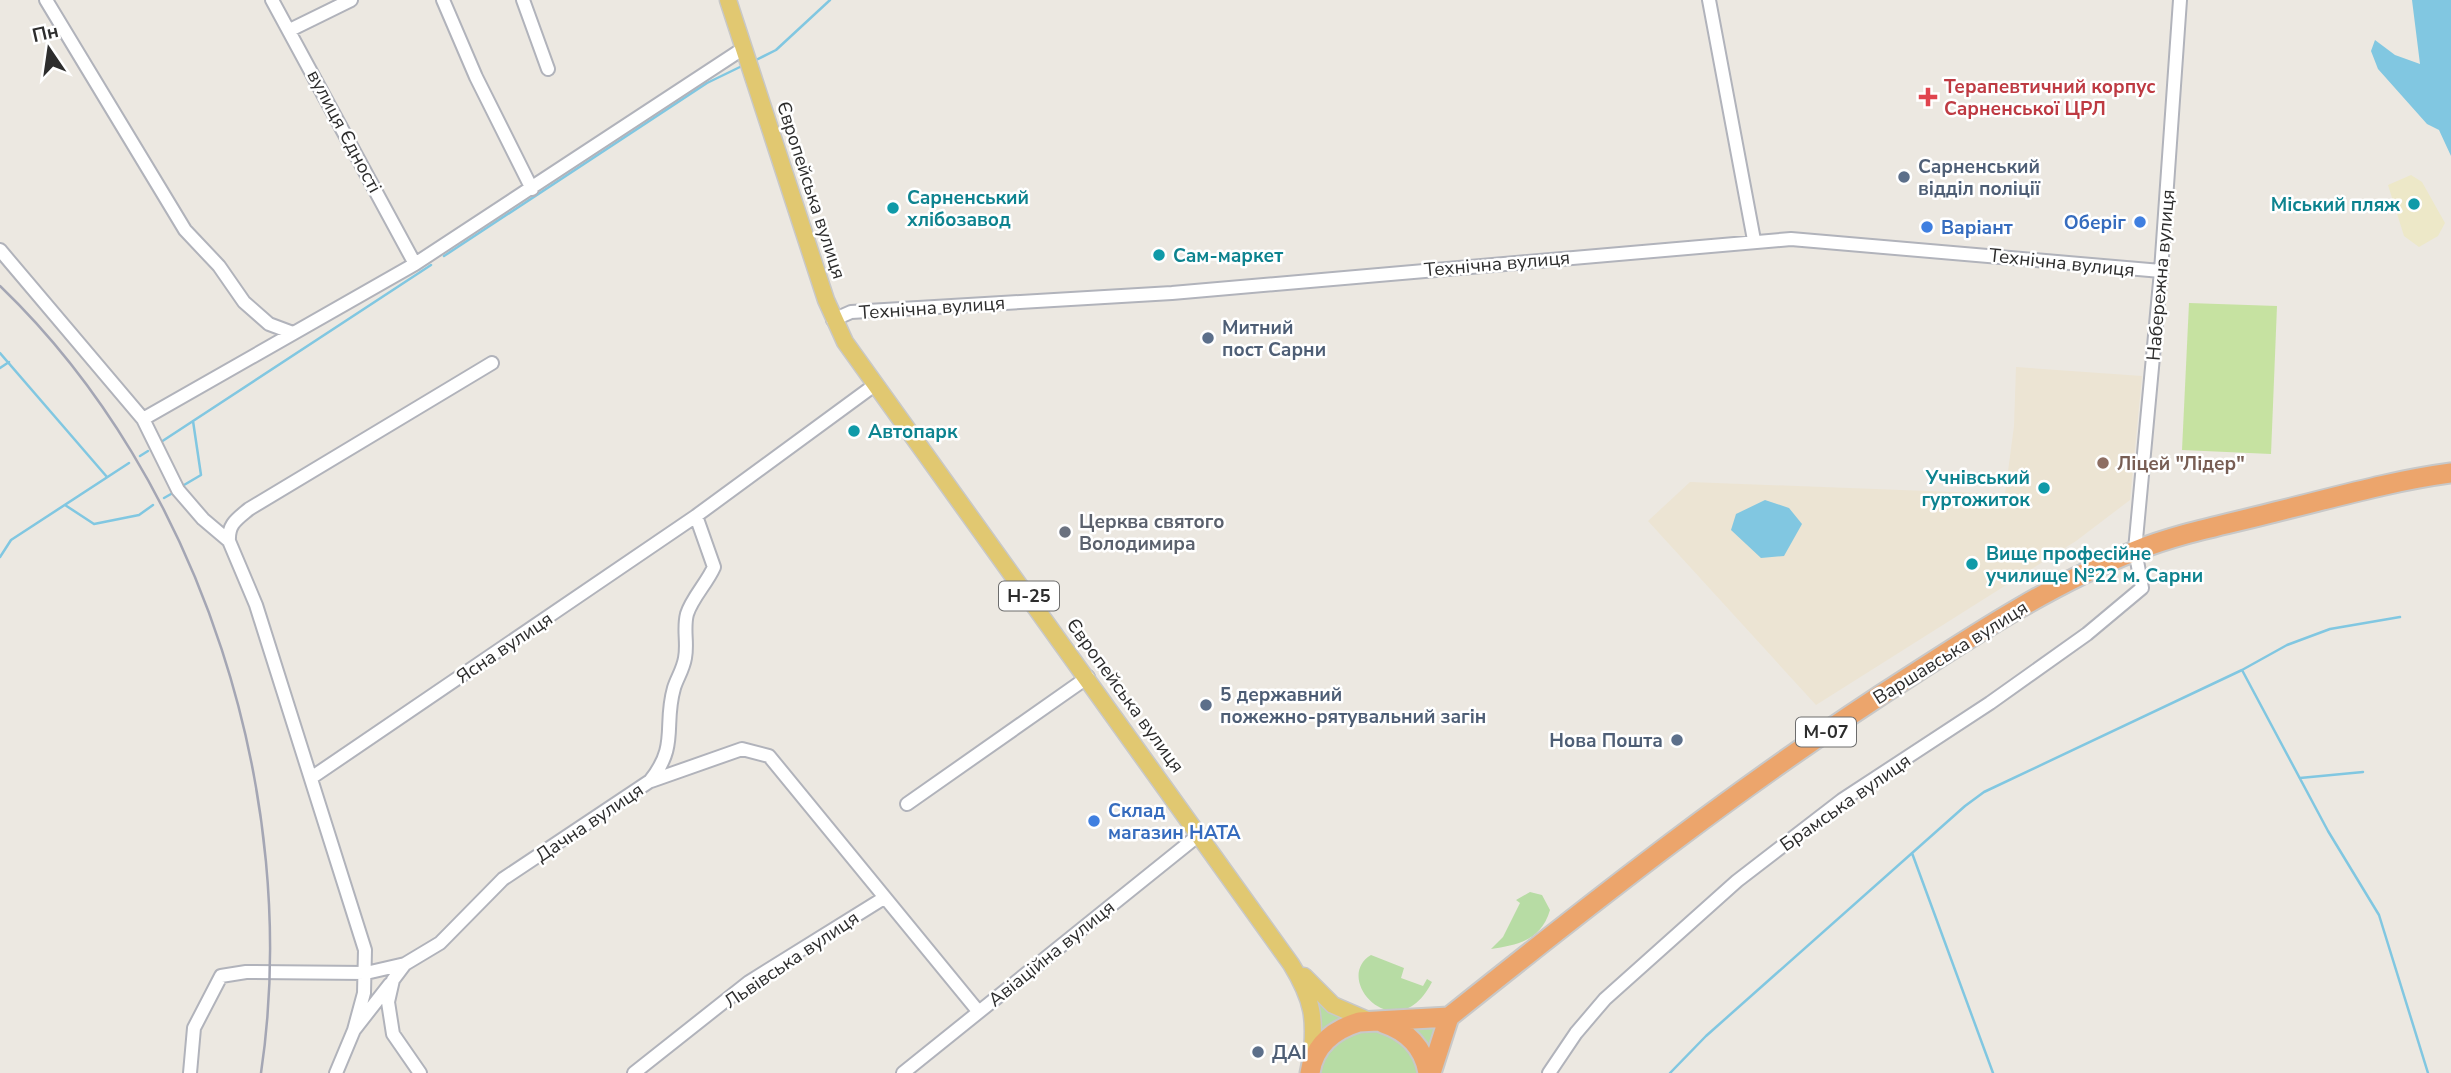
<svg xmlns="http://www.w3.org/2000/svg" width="2451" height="1073" font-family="'Nunito Sans',sans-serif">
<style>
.education{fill:#ece4d3}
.green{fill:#b7dca4}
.sand{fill:#ede8c8}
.pitch{fill:#c6e2a1}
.water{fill:#81c7e1}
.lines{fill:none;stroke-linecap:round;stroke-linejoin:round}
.stream{stroke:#81c7e1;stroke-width:2.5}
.minor-casing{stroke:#b1b3bb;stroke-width:16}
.major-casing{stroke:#c8c8c8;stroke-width:19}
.highway-casing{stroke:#c8c8c8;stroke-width:23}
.minor{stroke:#fff;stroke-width:12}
.major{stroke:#e1c871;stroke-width:16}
.highway{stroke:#eca56c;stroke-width:19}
.rail{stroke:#a4a6b4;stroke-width:2.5}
.health-dot{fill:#e0444e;stroke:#fff;stroke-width:2.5}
.service-dot{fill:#5c6f8a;stroke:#fff;stroke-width:2.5}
.culture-dot{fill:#0f9aa8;stroke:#fff;stroke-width:2.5}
.shop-dot{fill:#3f7fe0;stroke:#fff;stroke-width:2.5}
.education-dot{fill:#8d6e63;stroke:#fff;stroke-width:2.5}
.worship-dot{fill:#6b7280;stroke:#fff;stroke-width:2.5}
.labels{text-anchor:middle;stroke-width:5;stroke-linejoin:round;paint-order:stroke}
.shield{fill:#fff;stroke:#6c6c6c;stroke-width:2}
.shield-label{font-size:18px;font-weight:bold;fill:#2d2d2d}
.health-label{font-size:19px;font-weight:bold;fill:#be3a42;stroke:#fff;text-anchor:start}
.street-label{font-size:19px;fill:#2d2d2d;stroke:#fff}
.service-label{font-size:19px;font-weight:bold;fill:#4e5e75;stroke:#fff;text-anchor:start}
.culture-label{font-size:19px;font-weight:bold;fill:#0d838f;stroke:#fff;text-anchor:start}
.shop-label{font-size:19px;font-weight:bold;fill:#366cbe;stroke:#fff;text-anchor:start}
.education-label{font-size:19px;font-weight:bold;fill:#785e54;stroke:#fff;text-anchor:start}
.worship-label{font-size:19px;font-weight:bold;fill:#5b616d;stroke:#fff;text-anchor:start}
</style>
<rect width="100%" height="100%" fill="#ece8e1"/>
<path class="education" d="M2016,367L2142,376L2130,500L2076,541L1816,705L1648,521L1690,482L2005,494L2014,426Z"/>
<path class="green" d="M1530,892L1542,895L1550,910C1541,940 1519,945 1491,949L1503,937L1520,903L1516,900Z
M1371,955L1404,968L1401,978L1423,986L1427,979L1432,982C1397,1051 1331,979 1371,955Z
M1304,984L1345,1012L1449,1017L1431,1073H1310Z"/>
<path class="sand" d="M2411,175L2422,182L2445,223L2438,236L2419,247L2404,236L2388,185Z"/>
<path class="pitch" d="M2189,303L2277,306L2271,454L2182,450Z"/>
<path class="water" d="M2412,0H2451V156L2439,130L2427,124L2378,69L2371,51L2375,40L2395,55L2420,64Z
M1765,500L1789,508L1802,524L1784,556L1761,558L1731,530L1736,514Z"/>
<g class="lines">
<path class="stream" d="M754,61L776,50L830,0
M444,256L707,83L742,66
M0,353L107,477
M0,368L9,362
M161,442L431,265
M140,456L148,451
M184,485L201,475L193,421
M164,498L171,494
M65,505L94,524L139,515L153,505
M0,557L11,540L129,463
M2242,670L2328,831L2379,915L2428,1073
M2300,778L2363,772
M1912,853L1993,1073
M1670,1073L1706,1036L1965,806L1984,792L2242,670L2287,645L2330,629L2400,617"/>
<defs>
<path id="minor" d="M46,0L185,230L219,266L244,302L269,324L293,333
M272,0L415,264
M443,0L476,77L532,189
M523,0L548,69
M1709,0L1754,240
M290,30L351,0
M0,250L143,419L178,490L203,519L229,541
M833,320L851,312L1172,293L1791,239L2161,271
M143,419L415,264L744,48
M311,778L696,516L876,384
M651,781L742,749L769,756L978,1011
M907,804L1088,677
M354,1030L364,993L365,950L256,605L229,541C228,524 237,519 249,509L492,363
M190,1073L194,1028L221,976L246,972L366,973L405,964
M336,1073L354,1030L390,984
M420,1073L393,1034L388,1002L393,980L405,964L440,943L503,879L650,781C679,745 663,726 674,688C677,678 683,670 685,658C688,643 683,629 687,614C692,598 707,583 714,567L696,516
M634,1073L749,982L884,898
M903,1073L1200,834
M1549,1073L1576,1033L1605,999L1737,881L1842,800L1990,703L2087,634L2142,588L2135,550L2161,271L2180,0"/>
<path id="major" d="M728,0L826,300L845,342L1291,964C1313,1000 1316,1019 1311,1060
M1304,976L1333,1005L1370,1021"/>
<path id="highway" d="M1449,1017C1599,897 1750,778 1912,675C1983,629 2056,582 2135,551C2179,533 2229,524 2275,512C2333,498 2391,481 2451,473
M1383,1023C1407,1031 1424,1048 1428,1073
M1310,1073C1314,1045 1333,1030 1359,1022L1449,1017
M1431,1073L1449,1017"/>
</defs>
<use href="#minor" class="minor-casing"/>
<use href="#major" class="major-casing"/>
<use href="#highway" class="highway-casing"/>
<use href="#minor" class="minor"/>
<use href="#major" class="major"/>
<use href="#highway" class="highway"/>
<path class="rail" d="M0,286C202,480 302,798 261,1073"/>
</g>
<path class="health-dot" d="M1924.5 86.5h7v7h7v7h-7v7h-7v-7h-7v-7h7z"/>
<g class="service-dot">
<circle cx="1904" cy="177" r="7"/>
<circle cx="1208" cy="338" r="7"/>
<circle cx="1206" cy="705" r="7"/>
<circle cx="1677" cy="740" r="7"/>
<circle cx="1258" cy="1052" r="7"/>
</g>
<g class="culture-dot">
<circle cx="2414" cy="204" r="7"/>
<circle cx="893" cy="208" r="7"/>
<circle cx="1159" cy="255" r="7"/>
<circle cx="854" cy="431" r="7"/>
<circle cx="2044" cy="488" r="7"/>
<circle cx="1972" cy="564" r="7"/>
</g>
<g class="shop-dot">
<circle cx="2140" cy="222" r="7"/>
<circle cx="1927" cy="227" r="7"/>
<circle cx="1094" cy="821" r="7"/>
</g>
<circle class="education-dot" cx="2103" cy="463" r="7"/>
<circle class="worship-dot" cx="1065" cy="532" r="7"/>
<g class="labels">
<g class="shield">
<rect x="999" y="581.5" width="60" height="29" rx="5"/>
<rect x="1796" y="717.5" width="60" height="29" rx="5"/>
</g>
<g class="shield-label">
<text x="1029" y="602">Н-25</text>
<text x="1826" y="738">М-07</text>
</g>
<g class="health-label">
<text x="1944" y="93">Терапевтичний корпус<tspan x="1944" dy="22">Сарненської ЦРЛ</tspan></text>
</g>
<g class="street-label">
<text transform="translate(345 131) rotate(62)" y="7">вулиця Єдності</text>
<text transform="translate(812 190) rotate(72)" y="7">Європейська вулиця</text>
<text transform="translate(2062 262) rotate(6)" y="7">Технічна вулиця</text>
<text transform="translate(1497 263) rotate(-5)" y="7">Технічна вулиця</text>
<text transform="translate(2160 275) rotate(-85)" y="7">Набережна вулиця</text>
<text transform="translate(932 307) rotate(-4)" y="7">Технічна вулиця</text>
<text transform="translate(504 647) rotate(-34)" y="7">Ясна вулиця</text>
<text transform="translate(1950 652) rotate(-32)" y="7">Варшавська вулиця</text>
<text transform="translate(1126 695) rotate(54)" y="7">Європейська вулиця</text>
<text transform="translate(1845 802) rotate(-35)" y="7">Брамська вулиця</text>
<text transform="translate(589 822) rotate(-34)" y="7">Дачна вулиця</text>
<text transform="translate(1051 953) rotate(-39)" y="7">Авіаційна вулиця</text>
<text transform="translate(791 959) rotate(-34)" y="7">Львівська вулиця</text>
</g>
<g class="service-label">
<text x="1918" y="173">Сарненський<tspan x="1918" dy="22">відділ поліції</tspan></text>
<text x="1222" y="334">Митний<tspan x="1222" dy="22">пост Сарни</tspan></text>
<text x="1220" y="701">5 державний<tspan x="1220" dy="22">пожежно-рятувальний загін</tspan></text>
<text x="1663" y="747" text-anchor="end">Нова Пошта</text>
<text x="1272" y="1059">ДАІ</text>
</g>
<g class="culture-label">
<text x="907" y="204">Сарненський<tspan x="907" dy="22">хлібозавод</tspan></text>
<text x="2400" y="211" text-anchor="end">Міський пляж</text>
<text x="1173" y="262">Сам-маркет</text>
<text x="868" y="438">Автопарк</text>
<text x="2030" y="484" text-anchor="end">Учнівський<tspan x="2030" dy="22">гуртожиток</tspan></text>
<text x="1986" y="560">Вище професійне<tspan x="1986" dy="22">училище №22 м. Сарни</tspan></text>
</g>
<g class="shop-label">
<text x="2126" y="229" text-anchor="end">Оберіг</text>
<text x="1941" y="234">Варіант</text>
<text x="1108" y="817">Склад<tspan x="1108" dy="22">магазин НАТА</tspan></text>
</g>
<g class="education-label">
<text x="2117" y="470">Ліцей "Лідер"</text>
</g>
<g class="worship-label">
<text x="1079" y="528">Церква святого<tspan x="1079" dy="22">Володимира</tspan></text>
</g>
</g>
<g transform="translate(49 49) rotate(347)" stroke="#ffffff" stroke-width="5" paint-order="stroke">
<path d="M0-5L12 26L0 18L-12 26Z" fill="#2d2d2d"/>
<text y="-10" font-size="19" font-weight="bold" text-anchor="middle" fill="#2d2d2d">Пн</text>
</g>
</svg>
